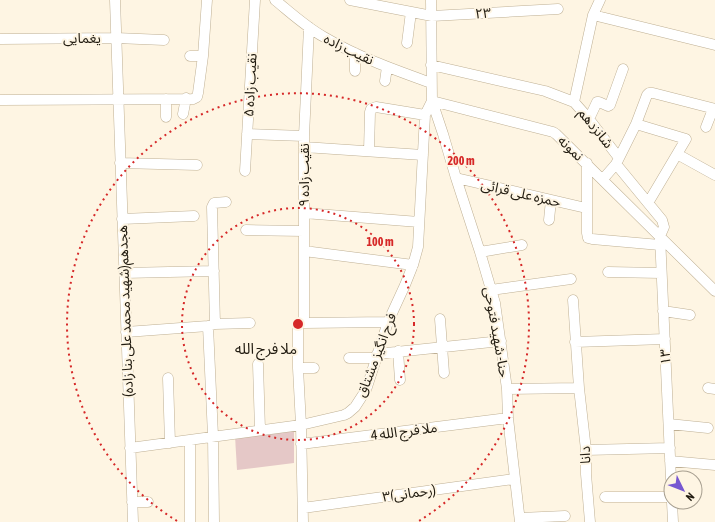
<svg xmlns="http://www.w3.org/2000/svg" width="715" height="522" font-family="'Asap Condensed','Noto Sans Arabic',sans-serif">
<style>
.green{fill:#e5c8c7}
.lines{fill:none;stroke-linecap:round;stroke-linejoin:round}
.minor-casing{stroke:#bfb094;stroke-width:11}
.minor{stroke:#fff;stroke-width:10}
.ring{fill:none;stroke:#d62828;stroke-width:2;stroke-dasharray:2 4}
.labels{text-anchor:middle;stroke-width:4;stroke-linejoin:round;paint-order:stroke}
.street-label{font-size:14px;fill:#211b10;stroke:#fef5e3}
.neighbourhood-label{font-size:15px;fill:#211b10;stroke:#fef5e3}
.centre{fill:#d62828;stroke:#fef5e3;stroke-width:2}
.ring-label{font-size:12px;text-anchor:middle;font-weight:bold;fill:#d62828;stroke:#fef5e3;stroke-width:4;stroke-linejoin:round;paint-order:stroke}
</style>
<rect width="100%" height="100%" fill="#fef5e3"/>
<path class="green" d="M294,428V463L237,470L235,436Z"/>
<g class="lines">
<defs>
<path id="minor" d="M115,0L133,522
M275,0C291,13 306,27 324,37C358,57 395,70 431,83
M350,0L432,16L558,9
M431,0L432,101L443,134L456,178L480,252L495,303L507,389L508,418L520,522
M593,15L715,45
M309,27L304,136V323L388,322
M0,39L116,38L164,40
M407,43L411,12
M190,56H203
M431,65L545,91L574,102L589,119L619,158L616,164L662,220L664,227L660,236L671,479
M355,71V53
M385,81L387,67
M0,100L193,99L197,97L198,93L203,56L207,0
M432,101L553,132L556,134L715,291
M574,102L593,15L600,0
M183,114L186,98
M166,117V99
M589,119L597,102H599L608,106L610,105L623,69
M636,124L686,139L648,203
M706,127L713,109
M247,134L304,136
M304,147L423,155
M369,151L370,112L371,109L376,107L425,115
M677,154L715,175
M619,158L636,124L647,95L649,93H653L715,109
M120,163L197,165
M587,163V233L588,238L592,239L660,245
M245,171L255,0
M456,178L586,208
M603,179L616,164
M304,213L419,222
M122,219L194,216
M549,220L551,200
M246,230L304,231
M304,251L413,265
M480,252L522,245
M608,272L661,273
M124,273L214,271
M491,290L571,279
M573,300L579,388L586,450V474L590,522
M663,311L690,315
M440,319L444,373
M215,324L212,207L214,203L226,202
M298,325V368L301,425L303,522
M208,326L213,436L214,522
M126,332L208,326L215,324L250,323
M575,342L665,339
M398,351L400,380
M377,354L501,341
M349,358H375
M258,364L260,430
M298,368H314
M168,378L170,443
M708,388L715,389
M507,389L579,388
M669,424L708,428
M301,444L508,418
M130,448L301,425L344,415L348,413L355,407L366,390L388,322L405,285L413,265L418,247L425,115L432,101
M586,450L670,448
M670,461L715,465
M605,497H671
M132,502H148
M672,502L673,522
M303,508L514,479
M520,518L565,516
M190,522V440"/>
</defs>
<use href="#minor" class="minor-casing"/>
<use href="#minor" class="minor"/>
</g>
<g class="ring">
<circle cx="298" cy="324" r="116"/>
<path d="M177 521A231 231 0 1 1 419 521"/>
</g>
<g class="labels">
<g class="street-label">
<text transform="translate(483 13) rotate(-3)" y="5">۲۳</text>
<text x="82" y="43">یغمایی</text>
<text transform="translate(349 49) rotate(26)" y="5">نقیب زاده</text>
<text transform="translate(250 85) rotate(-87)" y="5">نقیب زاده ۵</text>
<text transform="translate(596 128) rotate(51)" y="5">شانزدهم</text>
<text transform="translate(571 148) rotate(44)" y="5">نمونه</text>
<text transform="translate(304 175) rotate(-90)" y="5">نقیب زاده ۹</text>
<text transform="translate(521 193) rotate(13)" y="5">حمزه علی قرائی</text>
<text transform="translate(125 311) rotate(-92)" y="5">هجدهم(شهید محمد علی بنا زاده)</text>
<text transform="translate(497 332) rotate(80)" y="5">حنا- شهید فتوحی</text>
<text transform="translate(376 355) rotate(-69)" y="5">فرح انگیز مشتاق</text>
<text transform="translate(665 357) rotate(-93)" y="5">۱۳</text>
<text transform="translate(404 431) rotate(-7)" y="5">4 ملا فرج الله</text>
<text transform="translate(585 455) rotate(-92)" y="5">دانا</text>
<text transform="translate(409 493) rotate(-8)" y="5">۳(رحمانی)</text>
</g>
<g class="neighbourhood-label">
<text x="266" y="354">ملا فرج الله</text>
</g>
</g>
<circle cx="298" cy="324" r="6" class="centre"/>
<g class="ring-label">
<text x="461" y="165">200 m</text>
<text x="380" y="246">100 m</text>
</g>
<g transform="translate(683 490) rotate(133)"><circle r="19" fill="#fef5e3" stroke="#a69e8f"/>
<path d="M0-3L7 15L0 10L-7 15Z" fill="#7757d1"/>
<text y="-6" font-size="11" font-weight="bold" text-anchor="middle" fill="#211b10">N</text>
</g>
</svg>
